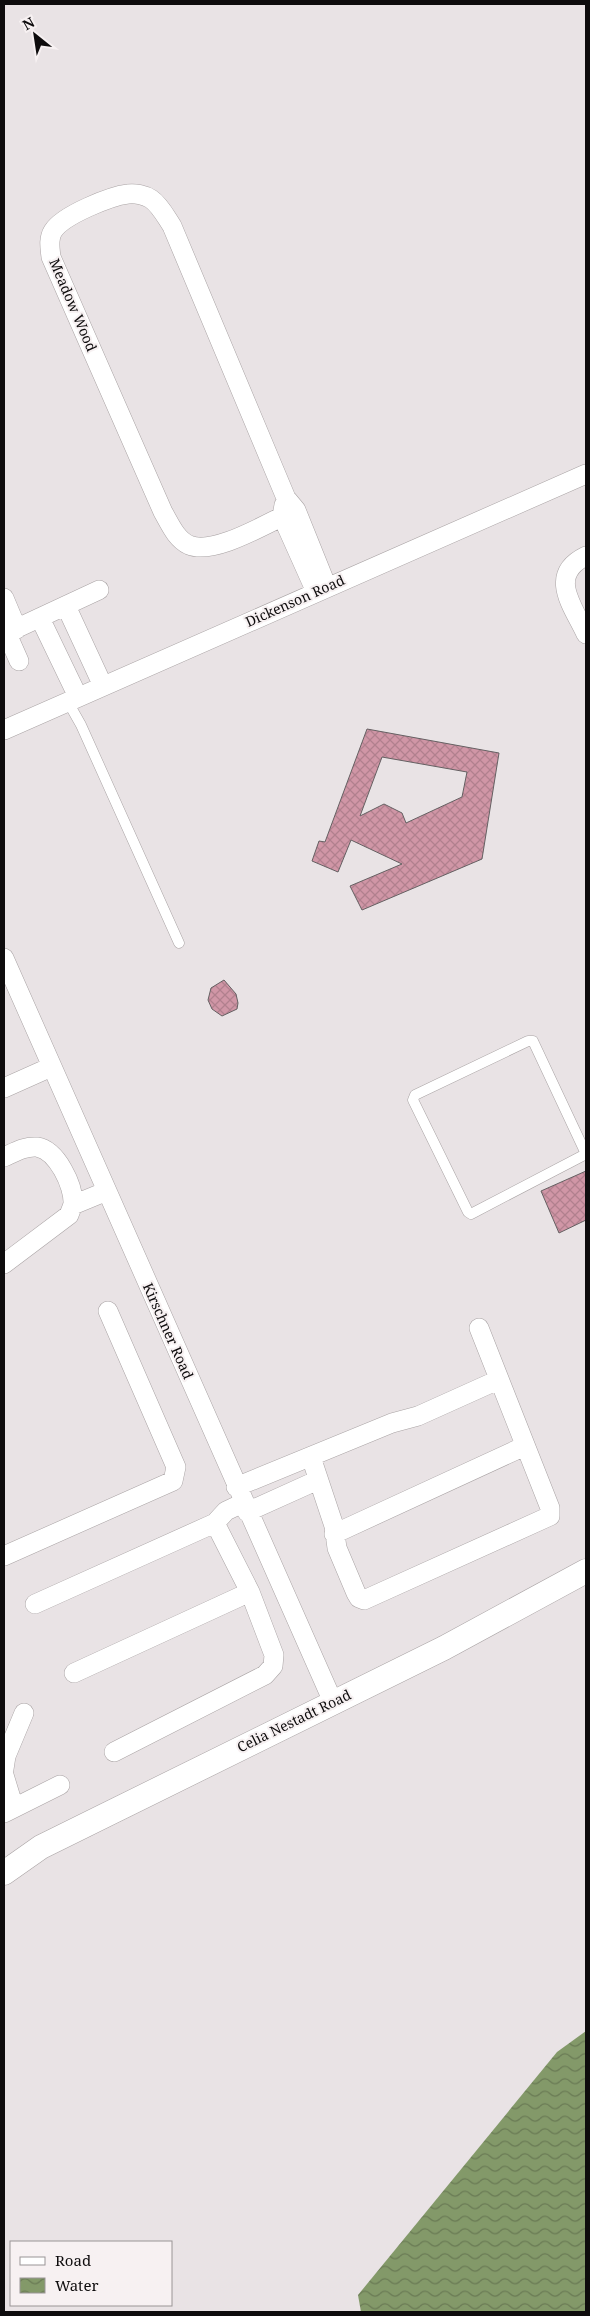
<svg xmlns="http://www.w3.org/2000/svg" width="590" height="2316" font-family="'Noto Serif',serif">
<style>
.water{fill:url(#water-waves)}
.building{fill:url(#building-cross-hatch);stroke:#656062;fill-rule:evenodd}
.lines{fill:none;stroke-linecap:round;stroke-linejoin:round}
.service-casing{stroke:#a9a3a4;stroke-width:11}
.minor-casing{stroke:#a9a3a4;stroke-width:20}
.tertiary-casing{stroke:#a9a3a4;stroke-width:25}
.service{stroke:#fff;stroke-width:10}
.minor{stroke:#fff;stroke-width:19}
.tertiary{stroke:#fff;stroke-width:24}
.labels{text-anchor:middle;stroke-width:4;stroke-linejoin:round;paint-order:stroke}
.street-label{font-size:14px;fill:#0e0c0d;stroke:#f7f1f2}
</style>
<defs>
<pattern id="water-waves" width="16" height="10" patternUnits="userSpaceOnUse" patternTransform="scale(1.25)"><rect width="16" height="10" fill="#839969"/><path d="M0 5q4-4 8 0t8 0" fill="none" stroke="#6a7b55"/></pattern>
<pattern id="building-cross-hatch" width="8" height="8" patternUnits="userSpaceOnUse" patternTransform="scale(1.25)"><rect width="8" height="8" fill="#d096a6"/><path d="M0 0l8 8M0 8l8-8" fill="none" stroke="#b1808e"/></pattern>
</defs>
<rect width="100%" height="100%" fill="#e9e3e5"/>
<path class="water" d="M586,2031V2312H361L358,2295L557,2052Z"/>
<path class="building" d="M367,729L499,753L482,859L362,910L350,886L402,864L351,840L338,872L312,861L319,841L325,842ZM382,757L467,772L462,797L406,823L402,813L384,804L360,816Z
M224,980L236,994L238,1003L237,1009L222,1016L212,1009L208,1000L211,988Z
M586,1171V1220L559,1233L541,1191Z"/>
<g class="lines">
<defs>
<path id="service" d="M68,702L81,725L179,943
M586,1154L533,1041H528L415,1095L413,1100L468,1212L471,1214L586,1154"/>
<path id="minor" d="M284,505L282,516L316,592
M296,510C270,521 215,556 189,545C176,539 170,524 163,512L51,257C50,248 48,239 53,231C63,215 111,196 128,194C135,193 145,195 151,199C160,205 166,217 172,226L286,498L296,510L327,587
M586,556C547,575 573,606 586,634
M4,598L17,629
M66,606L103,686
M40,618L78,697
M19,661L8,636L11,631L99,590
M4,730L586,474
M4,958L333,1702
M4,1088L51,1067
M4,1157C15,1152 25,1146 37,1147C57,1150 74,1186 73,1204C72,1208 70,1212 69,1215L4,1264
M73,1205L107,1191
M311,1457L334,1526L337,1548L356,1593L359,1598L364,1600L550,1516V1508L479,1328
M236,1487L392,1423L418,1416L498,1380
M247,1512L318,1480
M334,1534L525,1446
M4,1556L173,1481L176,1467L108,1311
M35,1604L215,1523L226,1511L243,1503
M74,1673L250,1592
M114,1752L265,1675L273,1666L274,1655L250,1592L215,1523
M4,1769L6,1756L24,1713
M4,1775L14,1808
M4,1813L60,1785"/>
<path id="tertiary" d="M4,1873L41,1847L444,1648L586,1571"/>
</defs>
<use href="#service" class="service-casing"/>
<use href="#minor" class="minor-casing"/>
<use href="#tertiary" class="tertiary-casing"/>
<use href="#service" class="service"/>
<use href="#minor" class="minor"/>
<use href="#tertiary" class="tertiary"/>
</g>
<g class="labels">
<g class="street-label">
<text transform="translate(73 305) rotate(67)" y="5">Meadow Wood</text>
<text transform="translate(295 601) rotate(-24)" y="5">Dickenson Road</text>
<text transform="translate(168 1331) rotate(66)" y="5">Kirschner Road</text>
<text transform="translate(294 1721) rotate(-26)" y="5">Celia Nestadt Road</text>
</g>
</g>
<rect width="590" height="2316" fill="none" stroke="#0e0c0d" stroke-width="10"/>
<rect x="10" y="2241" width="162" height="65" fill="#f7f1f2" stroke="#9a9596"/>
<rect x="20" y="2257" width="25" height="8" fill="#ffffff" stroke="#9a9596"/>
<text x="55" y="2266" font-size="15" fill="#0e0c0d">Road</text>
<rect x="20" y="2278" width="25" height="15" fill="url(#water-waves)" stroke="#9a9596"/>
<text x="55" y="2291" font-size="15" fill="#0e0c0d">Water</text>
<g transform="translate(35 35) rotate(330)" stroke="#f7f1f2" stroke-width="4" paint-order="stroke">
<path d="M0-4L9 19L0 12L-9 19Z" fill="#0e0c0d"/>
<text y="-8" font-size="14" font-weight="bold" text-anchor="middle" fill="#0e0c0d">N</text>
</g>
</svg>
